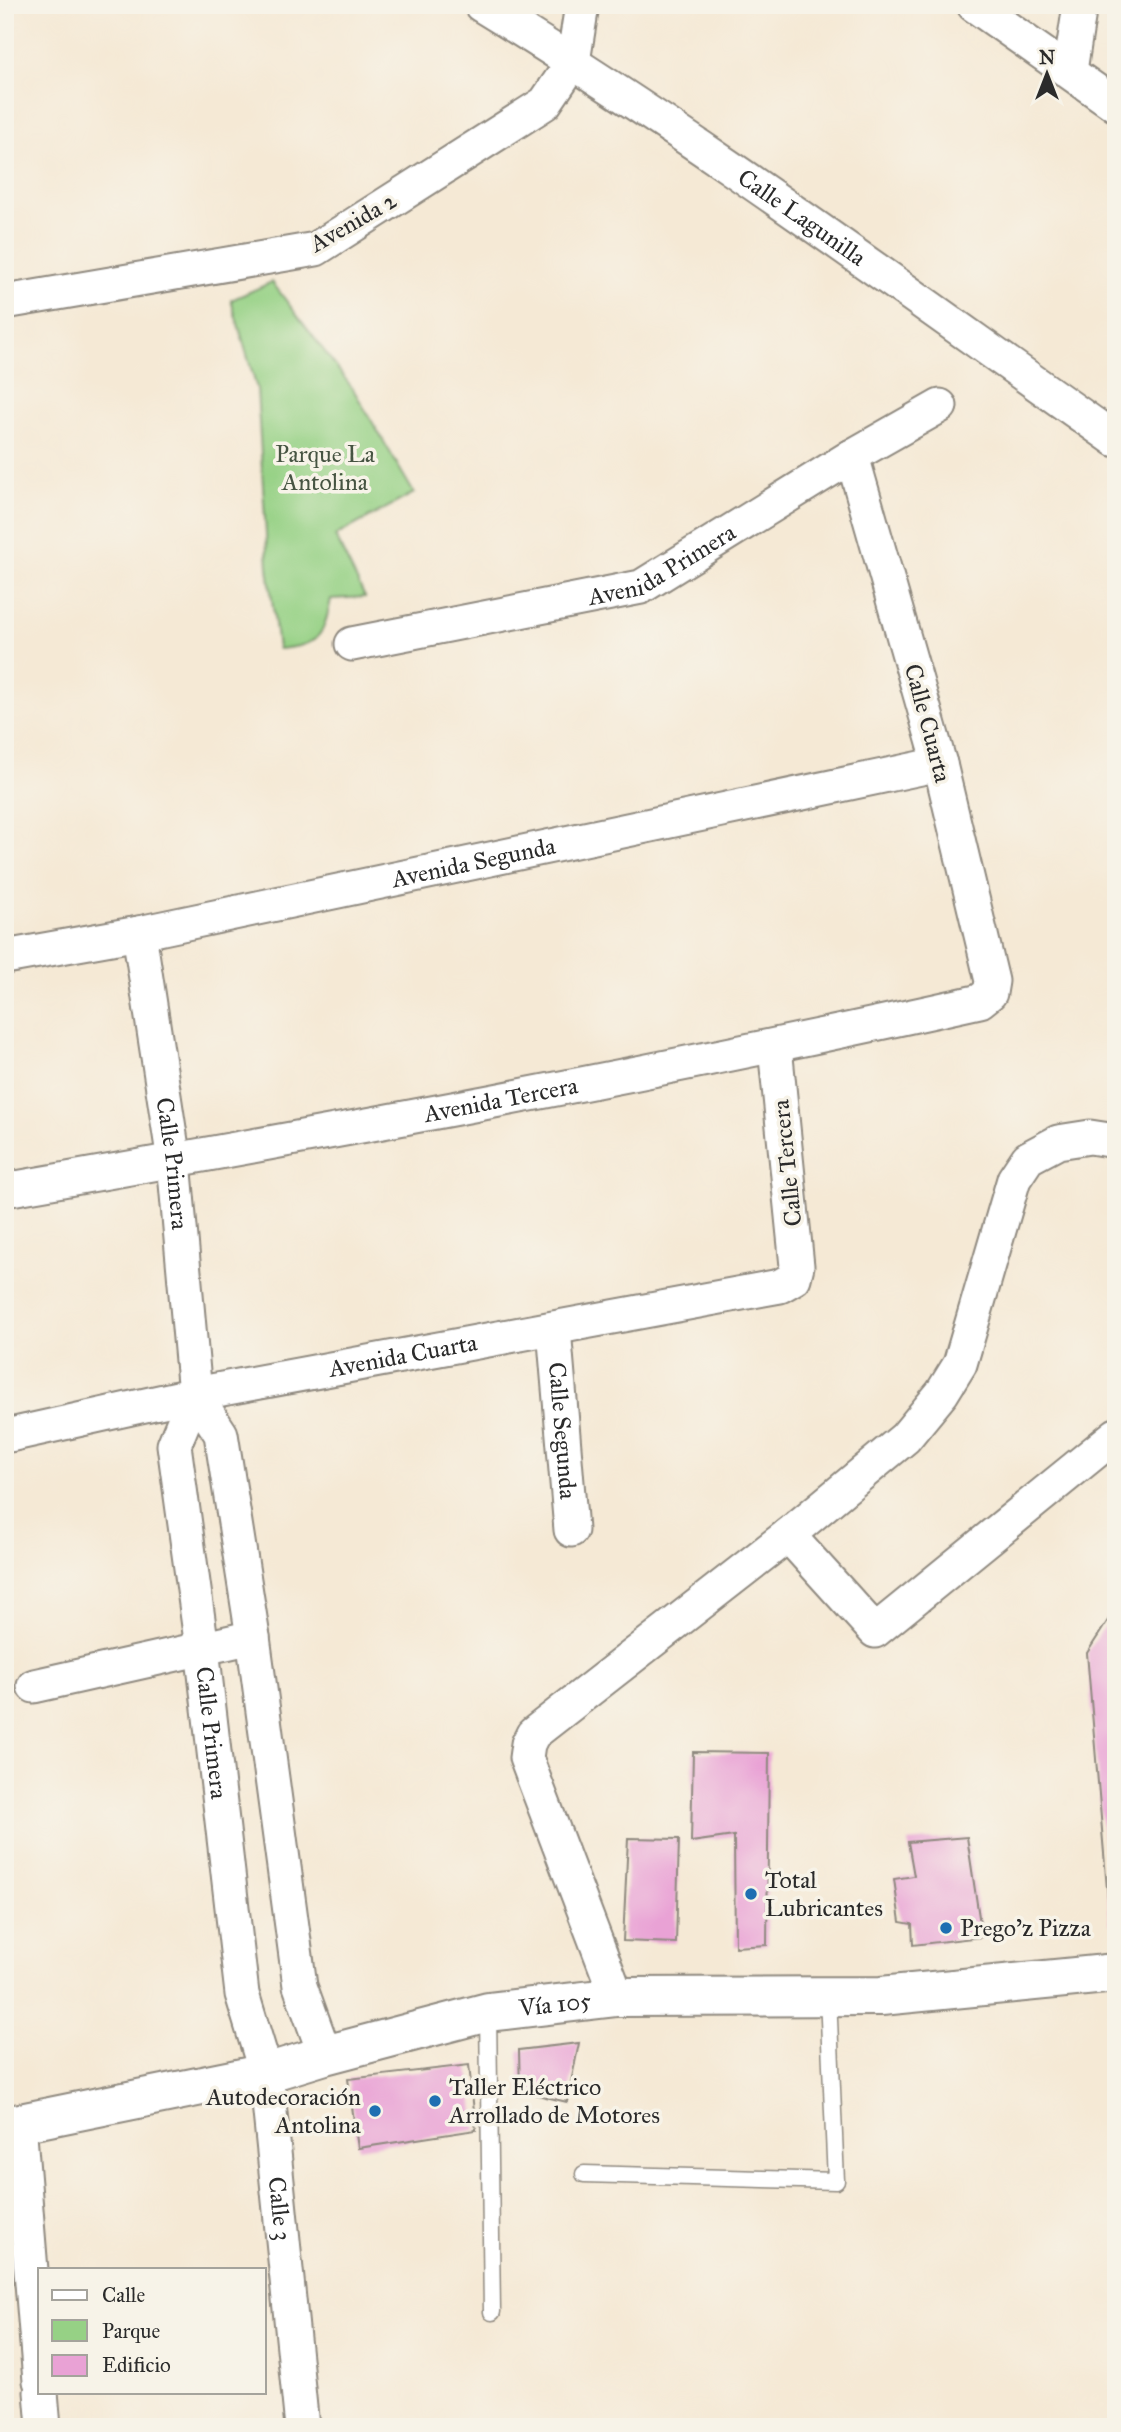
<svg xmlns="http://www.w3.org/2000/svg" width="1121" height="2432" font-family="'IM FELL Great Primer',serif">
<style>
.green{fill:#96d185;stroke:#607e58;stroke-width:2}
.building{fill:#e9a2d5}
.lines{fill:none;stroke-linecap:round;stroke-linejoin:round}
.service-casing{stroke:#908a80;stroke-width:19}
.minor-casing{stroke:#908a80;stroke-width:37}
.secondary-casing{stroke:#908a80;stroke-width:42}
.service{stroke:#fff;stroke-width:16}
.minor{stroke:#fff;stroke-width:33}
.secondary{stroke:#fff;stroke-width:38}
.poi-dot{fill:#1f6fb2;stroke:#f7f3e8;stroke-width:2.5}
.labels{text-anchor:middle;stroke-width:7;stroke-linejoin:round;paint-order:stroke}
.street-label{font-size:24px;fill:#2b2b2b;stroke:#f7f3e8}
.park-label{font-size:24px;fill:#465442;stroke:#f7f3e8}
.poi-label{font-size:24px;fill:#2b2b2b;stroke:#f7f3e8;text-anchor:start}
</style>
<rect width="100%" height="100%" fill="#f7f3e8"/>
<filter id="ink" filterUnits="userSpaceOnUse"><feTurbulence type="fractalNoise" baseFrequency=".0143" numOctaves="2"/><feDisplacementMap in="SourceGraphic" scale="14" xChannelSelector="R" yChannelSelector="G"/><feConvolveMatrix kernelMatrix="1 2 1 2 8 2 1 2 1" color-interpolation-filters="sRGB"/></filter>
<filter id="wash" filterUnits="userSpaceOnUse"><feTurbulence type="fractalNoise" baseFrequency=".00686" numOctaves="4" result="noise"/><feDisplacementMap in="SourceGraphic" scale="28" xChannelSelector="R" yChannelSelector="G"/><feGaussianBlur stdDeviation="1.57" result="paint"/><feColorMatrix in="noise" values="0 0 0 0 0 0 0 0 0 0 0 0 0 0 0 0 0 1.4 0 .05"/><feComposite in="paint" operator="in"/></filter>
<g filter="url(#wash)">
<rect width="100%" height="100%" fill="#f5e9d5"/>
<path class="green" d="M272,282L353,389L414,493L335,536L365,597L331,599C323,638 319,645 278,649L268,567L257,389L231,300Z"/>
<g id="blocks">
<path class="building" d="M1116,1608V1923L1110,1924L1087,1653Z
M693,1752L769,1753L767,1945L735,1947L734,1836L691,1842Z
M967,1837L982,1937L913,1945L912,1924L900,1922L894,1879L914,1876L908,1842Z
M628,1838L679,1839L676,1943L623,1941Z
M579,2043L567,2102L520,2091L519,2050Z
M469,2065L476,2130L358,2148L348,2079Z"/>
</g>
</g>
<g filter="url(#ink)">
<use href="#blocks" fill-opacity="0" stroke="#908a80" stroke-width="2"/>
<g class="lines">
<defs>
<path id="service" d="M488,2012L492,2312
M584,2174L836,2181L828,1996"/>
<g id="minor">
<path id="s1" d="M481,5C700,139 906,292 1116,440"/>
<path d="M974,5L1116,105"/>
<path d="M1070,71L1080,5"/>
<path d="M5,302L316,249L545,103L573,62L582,5"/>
<path id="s2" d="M352,644L641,587L852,456L940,406"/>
<path id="s3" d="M139,933L174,1161L195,1394L174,1445L202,1648L242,1994L266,2073L302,2427"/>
<path id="s4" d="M5,957L139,933L940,764"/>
<path id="s5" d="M5,1190C331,1133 657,1073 980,1001L990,993L992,981L940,764L852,456"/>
<path id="s6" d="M554,1329L571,1530"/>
<path d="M195,1394L221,1434L253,1637L300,1986L325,2055"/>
<path id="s7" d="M10,1435L195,1394L780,1286L794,1278L797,1266L775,1047"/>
<path d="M788,1535L875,1631L1116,1435"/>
<path d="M34,1686L253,1637"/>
<path d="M617,1997L526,1758L528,1744L533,1734L788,1535L905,1438L942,1393L960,1364L1014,1179L1028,1158L1058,1142L1090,1137L1116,1141"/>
<path d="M19,2123L40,2381"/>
<path d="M41,2392L44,2427"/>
</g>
<g id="secondary">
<path id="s8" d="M5,2126L266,2073L325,2055L488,2012L617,1997L881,1996L1116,1973"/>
</g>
</defs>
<use href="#service" class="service-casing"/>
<use href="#minor" class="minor-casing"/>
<use href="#secondary" class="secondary-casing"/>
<use href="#service" class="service"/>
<use href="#minor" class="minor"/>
<use href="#secondary" class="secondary"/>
</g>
</g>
<g class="poi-dot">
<circle cx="751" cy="1894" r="7"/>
<circle cx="946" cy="1928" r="7"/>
<circle cx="435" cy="2101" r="7"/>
<circle cx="375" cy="2111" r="7"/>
</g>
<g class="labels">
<g class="street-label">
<text dy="8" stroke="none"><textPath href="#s1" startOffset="385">Calle Lagunilla</textPath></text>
<text transform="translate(353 222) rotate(-30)" y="8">Avenida 2</text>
<text dy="8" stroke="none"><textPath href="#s2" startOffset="322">Avenida Primera</textPath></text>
<text transform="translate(928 723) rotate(75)" y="8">Calle Cuarta</text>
<text dy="8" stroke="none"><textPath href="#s4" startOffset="478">Avenida Segunda</textPath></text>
<text dy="8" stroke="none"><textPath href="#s5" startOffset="504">Avenida Tercera</textPath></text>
<text dy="8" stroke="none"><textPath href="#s3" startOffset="233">Calle Primera</textPath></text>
<text transform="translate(787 1163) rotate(-96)" y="8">Calle Tercera</text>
<text dy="8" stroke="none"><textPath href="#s7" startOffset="401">Avenida Cuarta</textPath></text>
<text dy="8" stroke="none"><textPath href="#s6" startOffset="102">Calle Segunda</textPath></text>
<text dy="8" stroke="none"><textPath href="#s3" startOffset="810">Calle Primera</textPath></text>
<text dy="8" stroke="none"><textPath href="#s8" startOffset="564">Vía 105</textPath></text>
<text dy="8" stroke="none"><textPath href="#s3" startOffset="1292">Calle 3</textPath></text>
</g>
<g class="park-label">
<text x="325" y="462">Parque La<tspan x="325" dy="28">Antolina</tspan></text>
</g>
<g class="poi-label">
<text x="765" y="1888">Total<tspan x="765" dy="28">Lubricantes</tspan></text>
<text x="960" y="1936">Prego'z Pizza</text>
<text x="449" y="2095">Taller Eléctrico<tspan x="449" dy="28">Arrollado de Motores</tspan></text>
<text x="361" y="2105" text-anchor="end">Autodecoración<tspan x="361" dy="28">Antolina</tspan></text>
</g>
</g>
<rect width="1121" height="2432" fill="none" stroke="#f7f3e8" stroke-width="28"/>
<rect x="38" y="2268" width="228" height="126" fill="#f7f3e8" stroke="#a5a39c" stroke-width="2"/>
<rect x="52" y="2290" width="35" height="10" fill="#ffffff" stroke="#a5a39c" stroke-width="2"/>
<text x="102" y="2302" font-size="21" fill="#2b2b2b">Calle</text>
<rect x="52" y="2320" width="35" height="21" fill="#96d185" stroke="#a5a39c" stroke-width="2"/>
<text x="102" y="2338" font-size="21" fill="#2b2b2b">Parque</text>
<rect x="52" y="2355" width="35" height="21" fill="#e9a2d5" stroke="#a5a39c" stroke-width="2"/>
<text x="102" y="2372" font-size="21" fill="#2b2b2b">Edificio</text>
<g transform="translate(1047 74)" stroke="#f7f3e8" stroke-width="5" paint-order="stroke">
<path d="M0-5L12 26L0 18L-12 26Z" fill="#2b2b2b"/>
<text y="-10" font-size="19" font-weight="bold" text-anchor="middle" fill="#2b2b2b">N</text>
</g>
</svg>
